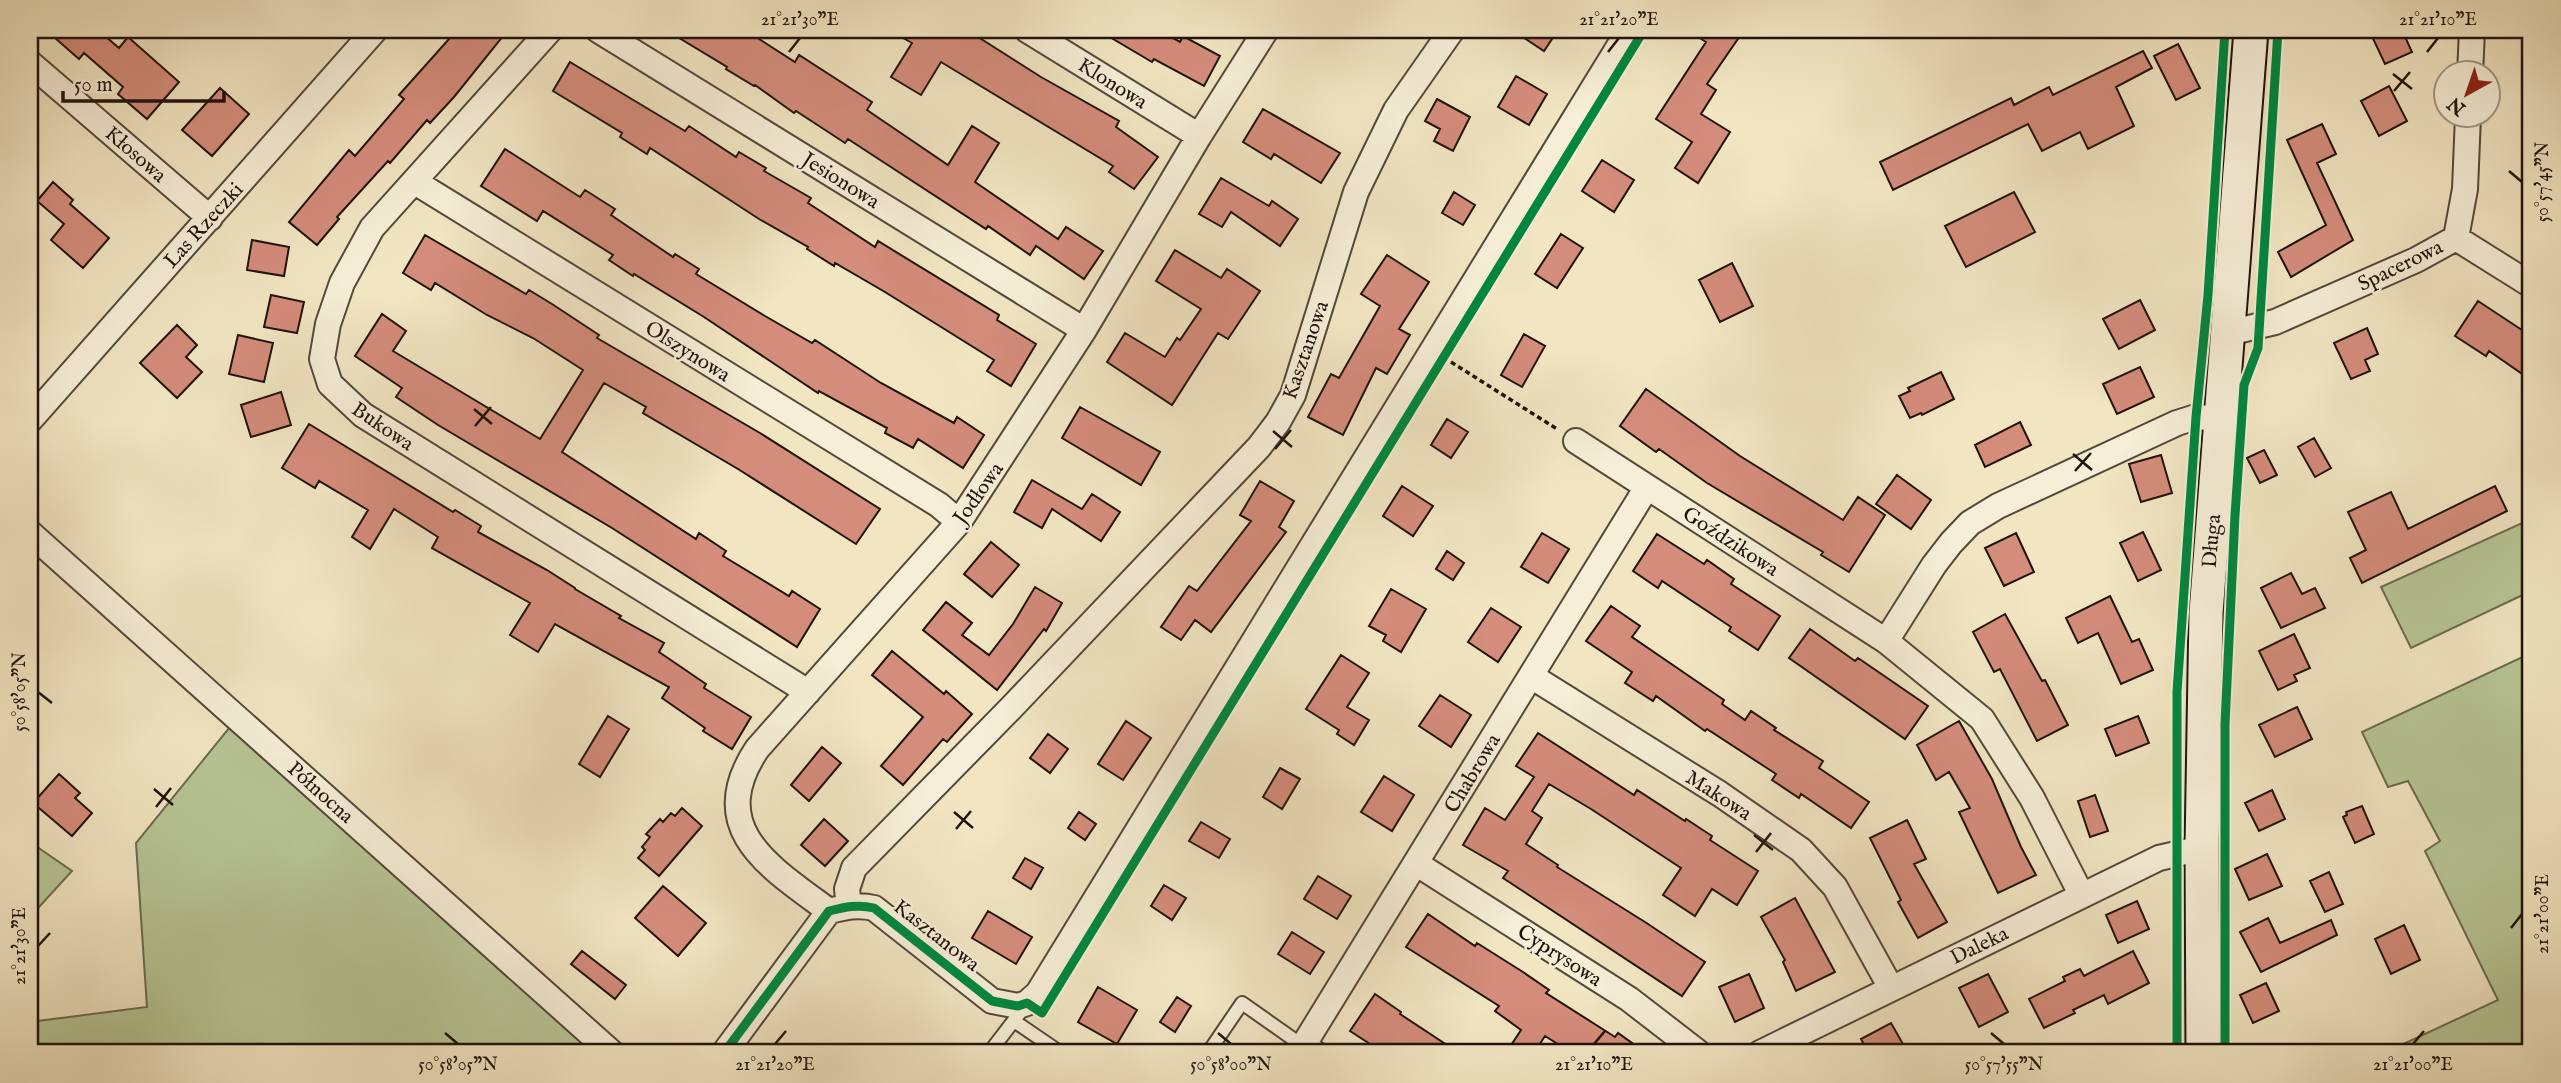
<svg xmlns="http://www.w3.org/2000/svg" width="2561" height="1083" font-family="'IM FELL English',serif">
<style>
.green{fill:#b7c595;stroke:#6c6c50;stroke-width:2}
.building{fill:#d48c7b;stroke:#20130c;stroke-width:2}
.lines{fill:none;stroke-linecap:round;stroke-linejoin:round}
.lane-casing{stroke:#54483a;stroke-width:16}
.street-casing{stroke:#54483a;stroke-width:28}
.secondary-casing{stroke:#20130c;stroke-width:37}
.path{stroke:#20130c;stroke-width:3.5;stroke-dasharray:5 3.5;stroke-linecap:butt}
.lane{stroke:#f6eed7;stroke-width:12}
.street{stroke:#f6eed7;stroke-width:24}
.secondary{stroke:#f6eed7;stroke-width:33}
.cycleway-casing{stroke:#f6eed7;stroke-width:13}
.cycleway{stroke:#00873e;stroke-width:9}
.ticks{fill:none;stroke:#20130c;stroke-width:2.5}
.labels{text-anchor:middle;stroke-width:5;stroke-linejoin:round;paint-order:stroke}
.street-label{font-size:21px;fill:#20130c;stroke:#f6eed7}
.neatline{fill:none;stroke:#20130c;stroke-width:2.5}
.ticks-label{font-size:18px;text-anchor:middle;fill:#20130c}
</style>
<rect width="100%" height="100%" fill="#f1e5c2"/>
<filter id="stains"><feTurbulence type="fractalNoise" baseFrequency=".00286" numOctaves="4"/><feColorMatrix values="0 0 0 0 .2 0 0 0 0 .09 0 0 0 0 .02 0 0 0 .5 -.17"/></filter>
<radialGradient id="worn" r=".72"><stop offset=".6" stop-color="#630" stop-opacity="0"/><stop offset="1" stop-color="#630" stop-opacity=".3"/></radialGradient>
<path class="green" d="M2531,519V591L2411,648L2381,587Z
M2531,653V1053H2384L2498,1000L2425,851L2440,841L2408,781L2388,787L2362,732Z
M238,717L612,1053H30V1022L147,1007L136,843Z
M30,842L72,871L30,917Z"/>
<path class="building" d="M46,30H98L119,48L128,37L179,82L147,119L118,94L123,87L84,53L79,59Z
M457,30H508L454,97L430,123L427,120L390,163L388,161L337,217L339,219L317,245L289,222L349,150L355,156L404,99L399,95Z
M666,30H745L795,62L799,55L872,102L867,110L948,165L972,126L999,143L975,182L1058,239L1066,227L1103,251L1084,279L1036,246L1030,255L988,226L986,229L848,139L845,143L796,111L794,113L755,85L754,86L726,69L727,67Z
M889,30H967L1041,77L1119,121L1116,127L1158,157L1134,189L1109,172L1113,166L941,62L921,95L891,77L912,43Z
M1098,30H1158L1180,42L1183,36L1220,56L1204,86L1154,59L1152,62Z
M1512,30H1558L1544,51Z
M1687,30H1744L1707,84L1716,90L1701,114L1730,132L1698,183L1675,168L1692,142L1656,119L1706,42Z
M2369,30H2402L2412,52L2385,64Z
M2178,44L2200,88L2176,100L2154,56Z
M2143,51L2152,68L2116,87L2134,126L2088,149L2080,132L2042,151L2028,124L1893,190L1880,162L2011,98L2014,105L2049,87L2053,95Z
M570,62L685,131L689,126L736,157L739,152L766,168L764,171L811,198L808,203L875,247L878,241L999,315L997,320L1036,344L1011,386L987,371L994,360L885,292L835,263L834,266L807,249L808,247L759,219L650,148L647,154L620,137L622,133L553,91Z
M1516,76L1547,94L1529,125L1498,107Z
M2389,86L2407,121L2379,136L2361,101Z
M220,88L249,114L212,156L182,130Z
M1437,99L1470,117L1453,151L1434,141L1440,129L1425,121Z
M1263,109L1340,153L1321,183L1274,154L1271,159L1243,142Z
M2322,124L2336,154L2317,163L2353,240L2291,277L2278,252L2326,225L2287,140Z
M505,149L580,197L585,190L615,209L611,215L673,257L675,254L699,269L696,274L765,316L812,343L815,340L881,383L954,423L957,417L984,435L963,468L918,439L913,448L885,433L887,428L819,391L818,393L704,317L634,274L633,276L609,260L613,255L543,211L537,221L481,186Z
M1602,160L1634,180L1614,212L1582,191Z
M1221,178L1269,206L1272,201L1298,219L1280,246L1231,212L1222,227L1199,214Z
M53,182L73,200L70,204L109,238L83,268L51,240L64,224L37,201Z
M1454,192L1475,205L1463,225L1442,213Z
M2014,192L2035,232L1966,267L1945,226Z
M1561,234L1583,248L1557,288L1535,274Z
M425,235L526,294L529,290L552,304L599,335L597,338L760,433L880,509L856,544L738,469L643,413L646,407L604,383L562,452L696,539L699,533L726,551L723,556L789,596L792,591L820,609L797,647L612,528L438,425L396,397L402,388L355,356L382,314L406,331L393,351L540,439L583,370L533,338L487,315L435,283L431,290L403,273Z
M252,240L289,247L284,276L247,270Z
M1175,250L1221,278L1227,269L1260,291L1228,339L1218,333L1172,405L1107,362L1125,333L1165,357L1177,338L1180,340L1201,309L1156,281Z
M1387,255L1429,282L1399,329L1410,335L1387,374L1376,368L1343,435L1308,417L1331,374L1339,378L1380,306L1361,294Z
M1732,263L1753,306L1720,322L1699,280Z
M271,295L304,302L297,333L264,327Z
M2140,300L2155,330L2119,349L2103,319Z
M2478,301L2531,336V380L2489,351L2486,356L2455,336Z
M177,325L197,345L186,357L202,372L177,398L140,363Z
M2367,328L2378,354L2365,360L2370,371L2351,379L2334,343Z
M1524,334L1545,346L1522,387L1501,375Z
M238,335L273,343L264,382L229,374Z
M2140,367L2154,397L2117,414L2103,384Z
M1941,372L1954,399L1922,415L1921,413L1910,418L1899,396L1910,391L1908,388Z
M1646,389L1740,456L1843,520L1858,497L1885,515L1849,572L1821,555L1823,552L1707,483L1659,449L1656,452L1620,426Z
M281,392L291,425L251,437L241,405Z
M1080,407L1160,452L1141,485L1062,438Z
M1447,419L1468,432L1451,458L1431,445Z
M2020,422L2031,445L1985,467L1975,445Z
M309,424L453,512L455,510L481,526L478,532L547,570L575,588V589L621,616L619,618L664,643L659,652L706,684L704,688L751,717L732,749L703,731L705,728L662,698L669,687L555,624L538,652L510,635L530,603L432,548L438,537L394,509L370,549L352,537L368,510L319,481L315,488L282,468Z
M2314,438L2331,468L2315,477L2298,447Z
M2264,450L2277,475L2260,483L2247,458Z
M2161,455L2172,493L2141,502L2129,464Z
M1897,475L1931,500L1911,529L1876,504Z
M1032,480L1082,509L1092,494L1120,512L1101,541L1052,509L1042,528L1014,512Z
M1260,481L1294,501L1279,527L1286,532L1211,632L1195,620L1181,640L1161,627L1189,586L1197,591L1251,521L1240,515Z
M1402,486L1433,506L1413,536L1383,516Z
M2495,486L2507,511L2362,583L2350,558L2366,550L2348,512L2391,492L2408,529Z
M2143,532L2161,570L2138,581L2120,543Z
M1542,533L1569,549L1548,583L1521,567Z
M2016,533L2034,572L2004,586L1985,548Z
M1657,534L1704,564L1707,560L1734,579L1731,584L1780,616L1758,650L1729,631L1731,627L1662,581L1658,588L1633,571Z
M991,542L1019,565L992,597L964,574Z
M1447,551L1464,563L1453,580L1436,569Z
M2291,573L2302,594L2315,588L2325,608L2281,628L2261,588Z
M1035,587L1062,603L1046,631L1044,629L997,690L923,630L946,602L972,623L962,635L989,655L1013,624Z
M1391,589L1426,609L1401,652L1383,641L1386,635L1369,626Z
M2110,596L2132,642L2139,639L2153,670L2121,684L2098,633L2078,643L2066,618Z
M1611,606L1640,626L1632,637L1724,700L1722,704L1745,720L1751,711L1776,728L1774,730L1823,761L1819,768L1869,802L1851,828L1801,794L1799,798L1772,780L1776,774L1707,729L1705,731L1656,696L1653,701L1625,683L1632,672L1586,641Z
M1491,608L1521,627L1498,662L1468,642Z
M2005,614L2042,681L2045,680L2068,725L2037,741L2000,669L1994,672L1973,632Z
M1810,629L1855,661L1858,658L1928,706L1905,739L1789,658Z
M2294,634L2310,668L2294,675L2297,681L2278,690L2259,651Z
M892,651L944,694L946,691L972,714L947,742L943,739L903,785L881,766L923,717L872,675Z
M1341,655L1369,673L1347,707L1369,720L1354,745L1337,734L1339,730L1306,709Z
M1440,695L1471,715L1451,747L1419,726Z
M2297,707L2312,739L2275,757L2259,725Z
M608,716L629,729L600,777L579,764Z
M2138,716L2149,743L2116,756L2105,729Z
M1126,721L1151,738L1123,780L1098,764Z
M1959,721L1992,779L2021,847L2036,875L1998,893L1959,812L1970,808L1949,772L1936,780L1917,745Z
M1538,733L1634,795L1637,790L1685,821L1686,819L1712,836L1710,840L1758,871L1737,905L1712,889L1695,916L1663,895L1681,868L1591,809L1549,784L1532,811L1542,818L1526,844L1558,865L1557,867L1645,922L1705,962L1682,996L1503,878L1508,871L1463,845L1485,808L1505,820L1534,777L1516,766Z
M1048,734L1068,749L1050,773L1030,758Z
M822,747L841,763L809,801L791,785Z
M1280,768L1300,779L1282,809L1263,797Z
M59,774L80,793L75,798L92,813L72,836L33,803Z
M1384,776L1414,795L1392,831L1361,812Z
M2272,790L2285,819L2259,831L2245,803Z
M2095,795L2108,831L2090,837L2078,801Z
M2362,806L2374,834L2355,843L2343,817L2347,815L2346,812Z
M682,808L702,826L659,876L638,858L645,850L642,847L650,837L646,834L660,819L663,822L671,813L675,816Z
M1079,812L1096,824L1085,840L1068,828Z
M824,819L848,841L825,866L801,845Z
M1907,820L1926,859L1914,864L1947,922L1918,938L1898,902L1901,900L1870,838Z
M1201,822L1230,839L1219,858L1189,841Z
M2267,854L2282,886L2249,900L2235,869Z
M1025,858L1043,868L1031,889L1013,878Z
M2329,872L2343,904L2325,912L2310,881Z
M1318,876L1351,896L1337,919L1304,899Z
M1164,885L1186,898L1172,920L1151,906Z
M663,886L706,923L678,956L635,918Z
M1795,898L1835,972L1796,991L1783,962L1785,960L1761,917Z
M2137,901L2149,929L2118,943L2106,915Z
M988,911L1032,937L1016,964L972,938Z
M1428,914L1475,946L1477,943L1523,972L1549,990L1546,993L1615,1037L1618,1033L1646,1053H1572L1545,1036L1534,1053H1506L1521,1030L1495,1011L1499,1006L1406,947Z
M2268,918L2280,943L2331,920L2337,935L2261,972L2240,932Z
M2404,925L2420,960L2391,974L2375,939Z
M1292,932L1324,952L1310,974L1278,954Z
M582,951L626,985L615,999L571,964Z
M2133,951L2149,983L2108,1004L2104,995L2073,1010L2075,1013L2044,1028L2029,999L2065,981L2063,977L2080,969L2084,976Z
M1749,974L1764,1008L1735,1022L1719,987Z
M1988,974L2008,1012L1979,1027L1959,988Z
M2266,983L2279,1011L2253,1023L2240,995Z
M1098,987L1137,1010L1117,1044L1078,1022Z
M1375,994L1401,1012L1400,1014L1459,1053H1384L1350,1031Z
M1177,997L1191,1006L1175,1032L1160,1022Z
M1891,1023L1908,1053H1868L1861,1039Z"/>
<g class="lines">
<defs>
<path id="lane" d="M1014,1021L1061,1053
M989,1053L1025,1006
M1208,1053L1242,1003L1303,1046"/>
<path id="street" d="M550,30L372,228L342,283L328,324L322,359L330,384L363,415L808,692
M598,30L1084,330
M1027,30L1199,136
M30,63L210,218
M2470,74L2472,30
M415,182L939,505L959,522
M2456,238L2531,285
M2228,333L2275,322L2416,260L2456,238L2465,189L2468,116
M30,420L375,30
M1576,441L1886,641L1982,719L2032,798L2081,894
M30,533L612,1053
M1886,641L1934,565L1951,543L1970,523L1998,506L2177,423L2196,417L2221,419
M1531,676L1720,794L1801,850L1835,887L1891,988
M1417,864L1629,999L1699,1053
M849,906L847,889L854,868L1011,708L1259,447L1278,422L1293,395L1356,192L1396,110L1452,30
M829,911C770,867 704,829 757,749L959,522L1084,330L1199,136L1266,30
M724,1053L829,911C845,907 858,904 874,908L992,1001L1018,1006L1027,1003L1038,993L1629,30
M1315,1053L1303,1046L1647,487
M1760,1053L2159,858L2202,848"/>
<path id="secondary" d="M2203,1053L2202,848L2206,613L2251,30"/>
</defs>
<use href="#lane" class="lane-casing"/>
<use href="#street" class="street-casing"/>
<use href="#secondary" class="secondary-casing"/>
<path class="path" d="M1451,362L1557,429"/>
<use href="#lane" class="lane"/>
<use href="#street" class="street"/>
<use href="#secondary" class="secondary"/>
<defs>
<path id="cycleway" d="M724,1053L829,911C845,907 858,904 874,908L992,1001L1018,1006L1027,1003L1042,1013L1644,30
M2177,1053V692L2196,417L2208,295L2225,30
M2225,1053V724L2235,515L2244,385L2258,348L2278,30"/>
</defs>
<use href="#cycleway" class="cycleway-casing"/>
<use href="#cycleway" class="cycleway"/>
</g>
<path class="ticks" d="M789,52L800,38M1608,52L1619,38M2427,52L2438,38M2393,74L2412,89M2394,91L2410,72M2509,171L2522,182M474,409L492,424M475,426L491,407M1273,431L1292,447M1275,449L1291,430M2073,454L2092,470M2075,471L2091,453M38,692L52,703M154,789L173,805M156,807L171,788M954,812L973,828M956,829L971,811M1754,835L1773,850M1756,852L1771,833M2511,928L2522,914M38,946L50,933M445,1033L458,1044M1218,1033L1231,1044M1991,1033L2004,1044M775,1044L786,1031M1594,1044L1605,1031M2413,1044L2424,1031"/>
<g class="labels">
<g class="street-label">
<text transform="translate(1113 83) rotate(32)" y="7">Klonowa</text>
<text transform="translate(136 154) rotate(41)" y="7">Kłosowa</text>
<text transform="translate(841 180) rotate(32)" y="7">Jesionowa</text>
<text transform="translate(203 225) rotate(-48)" y="7">Las Rzeczki</text>
<text transform="translate(2400 265) rotate(-26)" y="7">Spacerowa</text>
<text transform="translate(1305 350) rotate(-71)" y="7">Kasztanowa</text>
<text transform="translate(688 351) rotate(32)" y="7">Olszynowa</text>
<text transform="translate(383 426) rotate(34)" y="7">Bukowa</text>
<text transform="translate(978 493) rotate(-55)" y="7">Jodłowa</text>
<text transform="translate(1731 541) rotate(33)" y="7">Goździkowa</text>
<text transform="translate(2211 541) rotate(-85)" y="7">Długa</text>
<text transform="translate(1472 773) rotate(-59)" y="7">Chabrowa</text>
<text transform="translate(321 792) rotate(42)" y="7">Północna</text>
<text transform="translate(1719 795) rotate(33)" y="7">Makowa</text>
<text transform="translate(937 935) rotate(38)" y="7">Kasztanowa</text>
<text transform="translate(1979 945) rotate(-26)" y="7">Daleka</text>
<text transform="translate(1560 955) rotate(33)" y="7">Cyprysowa</text>
</g>
</g>
<rect width="2561" height="1083" fill="none" stroke="#f1e5c2" stroke-width="77"/>
<g transform="translate(2467 94) rotate(220)"><circle r="33" fill="#f6eed7" stroke="#a09686" stroke-width="2"/>
<path d="M0-5L12 26L0 18L-12 26Z" fill="#8f2418"/>
<text y="-10" font-size="19" font-weight="bold" text-anchor="middle" fill="#20130c">N</text>
</g>
<path d="M63 91v10h161v-10" fill="none" stroke="#20130c" stroke-width="3.5"/>
<text x="74" y="91" font-size="21" fill="#20130c" stroke="#f6eed7" stroke-width="5" paint-order="stroke">50 m</text>
<rect x="38" y="38" width="2484" height="1006" class="neatline"/>
<g class="ticks-label">
<text x="800" y="25">21°21'30"E</text>
<text x="1619" y="25">21°21'20"E</text>
<text x="2438" y="25">21°21'10"E</text>
<text transform="translate(2542 182) rotate(-90)" y="6">50°57'45"N</text>
<text transform="translate(19 692) rotate(-90)" y="6">50°58'05"N</text>
<text transform="translate(2542 914) rotate(-90)" y="6">21°21'00"E</text>
<text transform="translate(19 946) rotate(-90)" y="6">21°21'30"E</text>
<text x="458" y="1070">50°58'05"N</text>
<text x="775" y="1070">21°21'20"E</text>
<text x="1231" y="1070">50°58'00"N</text>
<text x="1594" y="1070">21°21'10"E</text>
<text x="2004" y="1070">50°57'55"N</text>
<text x="2413" y="1070">21°21'00"E</text>
</g>
<rect width="100%" height="100%" filter="url(#stains)"/>
<rect width="100%" height="100%" fill="url(#worn)"/>
</svg>
